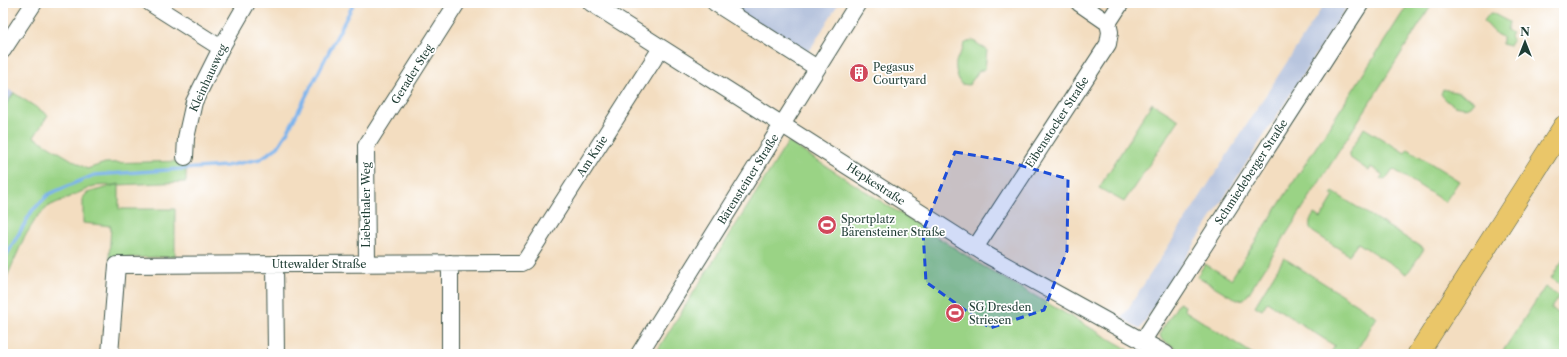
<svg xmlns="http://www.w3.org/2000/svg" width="1567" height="357" font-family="'Libre Caslon Text',serif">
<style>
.industrial{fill:#b8c5de}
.green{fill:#9ad385;stroke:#5c885c}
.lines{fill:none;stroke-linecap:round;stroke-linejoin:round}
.stream{stroke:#7db4ec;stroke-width:3.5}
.minor-casing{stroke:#3f5549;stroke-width:18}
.major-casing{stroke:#3f5549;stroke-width:22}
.minor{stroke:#fff;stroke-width:16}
.major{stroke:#eac669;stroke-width:21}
.marked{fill:#1d4ed8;fill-opacity:0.2;stroke:#1d4ed8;stroke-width:3;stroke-dasharray:8 5;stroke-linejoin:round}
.labels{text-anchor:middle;stroke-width:3.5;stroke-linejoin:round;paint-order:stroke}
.poi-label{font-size:11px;fill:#1f3d34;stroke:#fff;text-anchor:start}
.street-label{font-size:11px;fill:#1f3d34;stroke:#fff}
</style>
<rect width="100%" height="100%" fill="#fff"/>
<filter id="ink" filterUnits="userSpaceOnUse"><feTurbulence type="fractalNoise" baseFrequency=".025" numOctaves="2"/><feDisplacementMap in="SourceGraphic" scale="8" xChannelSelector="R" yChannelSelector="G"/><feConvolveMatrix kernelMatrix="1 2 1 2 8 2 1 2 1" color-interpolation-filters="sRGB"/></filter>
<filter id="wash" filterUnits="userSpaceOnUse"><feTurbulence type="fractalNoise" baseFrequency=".012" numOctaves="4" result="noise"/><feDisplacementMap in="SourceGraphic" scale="16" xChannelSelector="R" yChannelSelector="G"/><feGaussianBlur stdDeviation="0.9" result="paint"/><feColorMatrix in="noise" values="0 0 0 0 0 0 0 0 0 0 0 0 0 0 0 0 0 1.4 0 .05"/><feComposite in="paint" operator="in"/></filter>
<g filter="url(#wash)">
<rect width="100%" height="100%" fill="#f3ddc0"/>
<path class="industrial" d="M743,3H837L838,4L805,58L736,14Z
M1325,3H1349L1140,329L1122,318Z
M3,86L14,93L3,109Z"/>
<path class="green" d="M1409,3H1433L1247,296L1244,299L1237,300L1197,276L1205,264L1231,279Z
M1492,13L1509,22L1507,30L1512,33L1510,36L1513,41L1510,46L1502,44V37L1496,34L1484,21L1489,14Z
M972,40L987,50L985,69L979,71L969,85L961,84C957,79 954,65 957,59C960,53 962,53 964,44Z
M1443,89L1459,93L1474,101L1469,107C1458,110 1447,103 1441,94Z
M14,93L48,115L34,137L87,169L105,163L186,161V182L94,186L49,206L37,217L24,238L3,286V109Z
M1152,103L1179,120L1124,202L1099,188Z
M1364,128L1405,153L1408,149L1459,181L1445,202L1393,169L1385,180L1381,178L1383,175L1371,167L1369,171L1349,157V153Z
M788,142L981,265L1129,350L1127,354H655Z
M119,184V209H175V257L109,258L111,226L83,223V198L87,193Z
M1333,192L1424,249L1407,274L1358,243L1349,255L1313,232C1307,226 1310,220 1314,214L1321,218L1334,196L1331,194Z
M1284,258L1377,317L1357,350L1362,354H1330L1335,346L1267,302L1262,310L1255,306Z
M1564,258V287L1551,278Z
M1545,287L1559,296L1551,308L1564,317V354H1501Z
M1179,303L1185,306L1184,310L1253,354H1186L1162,340L1160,336L1161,331Z"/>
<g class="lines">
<path class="stream" d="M3,261L32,211L49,194L94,175L226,166L260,159L278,147L288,131L354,3"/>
</g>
</g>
<g filter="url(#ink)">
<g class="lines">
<defs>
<path id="minor" d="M150,3L221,48
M591,3L987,255L1166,354
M715,3L817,68
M1108,23L1121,3
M3,50L34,3
M185,157L186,138L194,102L221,48L247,3
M975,248L1108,44L1110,32L1108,23L1079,3
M450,263V354
M275,264L276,354
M367,264L366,146L457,3
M1142,342L1361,3
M110,354L117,265L521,263L525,261L661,48
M639,354L858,3"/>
<path id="major" d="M1418,354L1564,126"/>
</defs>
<use href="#minor" class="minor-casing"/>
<use href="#major" class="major-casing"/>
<use href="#minor" class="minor"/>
<use href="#major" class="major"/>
</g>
</g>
<path class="marked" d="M955,152L1002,160L1068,179L1067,251L1044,310L990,328L926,282L923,231Z"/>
<defs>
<symbol id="building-disc" viewBox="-11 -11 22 22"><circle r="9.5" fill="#d1495b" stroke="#fff"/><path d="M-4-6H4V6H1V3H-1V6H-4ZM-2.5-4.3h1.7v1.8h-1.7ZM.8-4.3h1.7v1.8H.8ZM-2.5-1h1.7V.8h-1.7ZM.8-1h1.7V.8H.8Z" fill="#fff"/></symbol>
<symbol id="stadium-disc" viewBox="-11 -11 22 22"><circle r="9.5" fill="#d1495b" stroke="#fff"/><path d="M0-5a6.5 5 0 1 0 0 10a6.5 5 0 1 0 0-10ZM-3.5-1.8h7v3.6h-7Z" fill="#fff"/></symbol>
</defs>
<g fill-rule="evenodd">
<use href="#building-disc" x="848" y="62" width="22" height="22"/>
<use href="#stadium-disc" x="816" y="214" width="22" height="22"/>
<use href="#stadium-disc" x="944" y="302" width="22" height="22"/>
</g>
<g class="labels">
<g class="poi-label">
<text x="873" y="71">Pegasus<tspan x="873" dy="13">Courtyard</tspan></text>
<text x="841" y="223">Sportplatz<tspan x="841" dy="13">Bärensteiner Straße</tspan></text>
<text x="969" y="311">SG Dresden<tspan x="969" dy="13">Striesen</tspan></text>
</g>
<g class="street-label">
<text transform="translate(412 74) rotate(-58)" y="4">Gerader Steg</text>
<text transform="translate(208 78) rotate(-65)" y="4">Kleinhausweg</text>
<text transform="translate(1057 122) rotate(-57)" y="4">Eibenstocker Straße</text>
<text transform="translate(592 156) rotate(-57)" y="4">Am Knie</text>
<text transform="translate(1251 172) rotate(-57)" y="4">Schmiedeberger Straße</text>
<text transform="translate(748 179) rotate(-58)" y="4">Bärensteiner Straße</text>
<text transform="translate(876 184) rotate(33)" y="4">Hepkestraße</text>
<text transform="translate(366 205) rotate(-90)" y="4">Liebethaler Weg</text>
<text x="319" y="268">Uttewalder Straße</text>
</g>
</g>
<rect width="1567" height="357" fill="none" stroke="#fff" stroke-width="16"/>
<g transform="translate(1525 42)" stroke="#ffffff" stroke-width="3" paint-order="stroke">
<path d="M0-3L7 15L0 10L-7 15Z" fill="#1f3d34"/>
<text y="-6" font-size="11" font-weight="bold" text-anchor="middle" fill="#1f3d34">N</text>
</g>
</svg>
